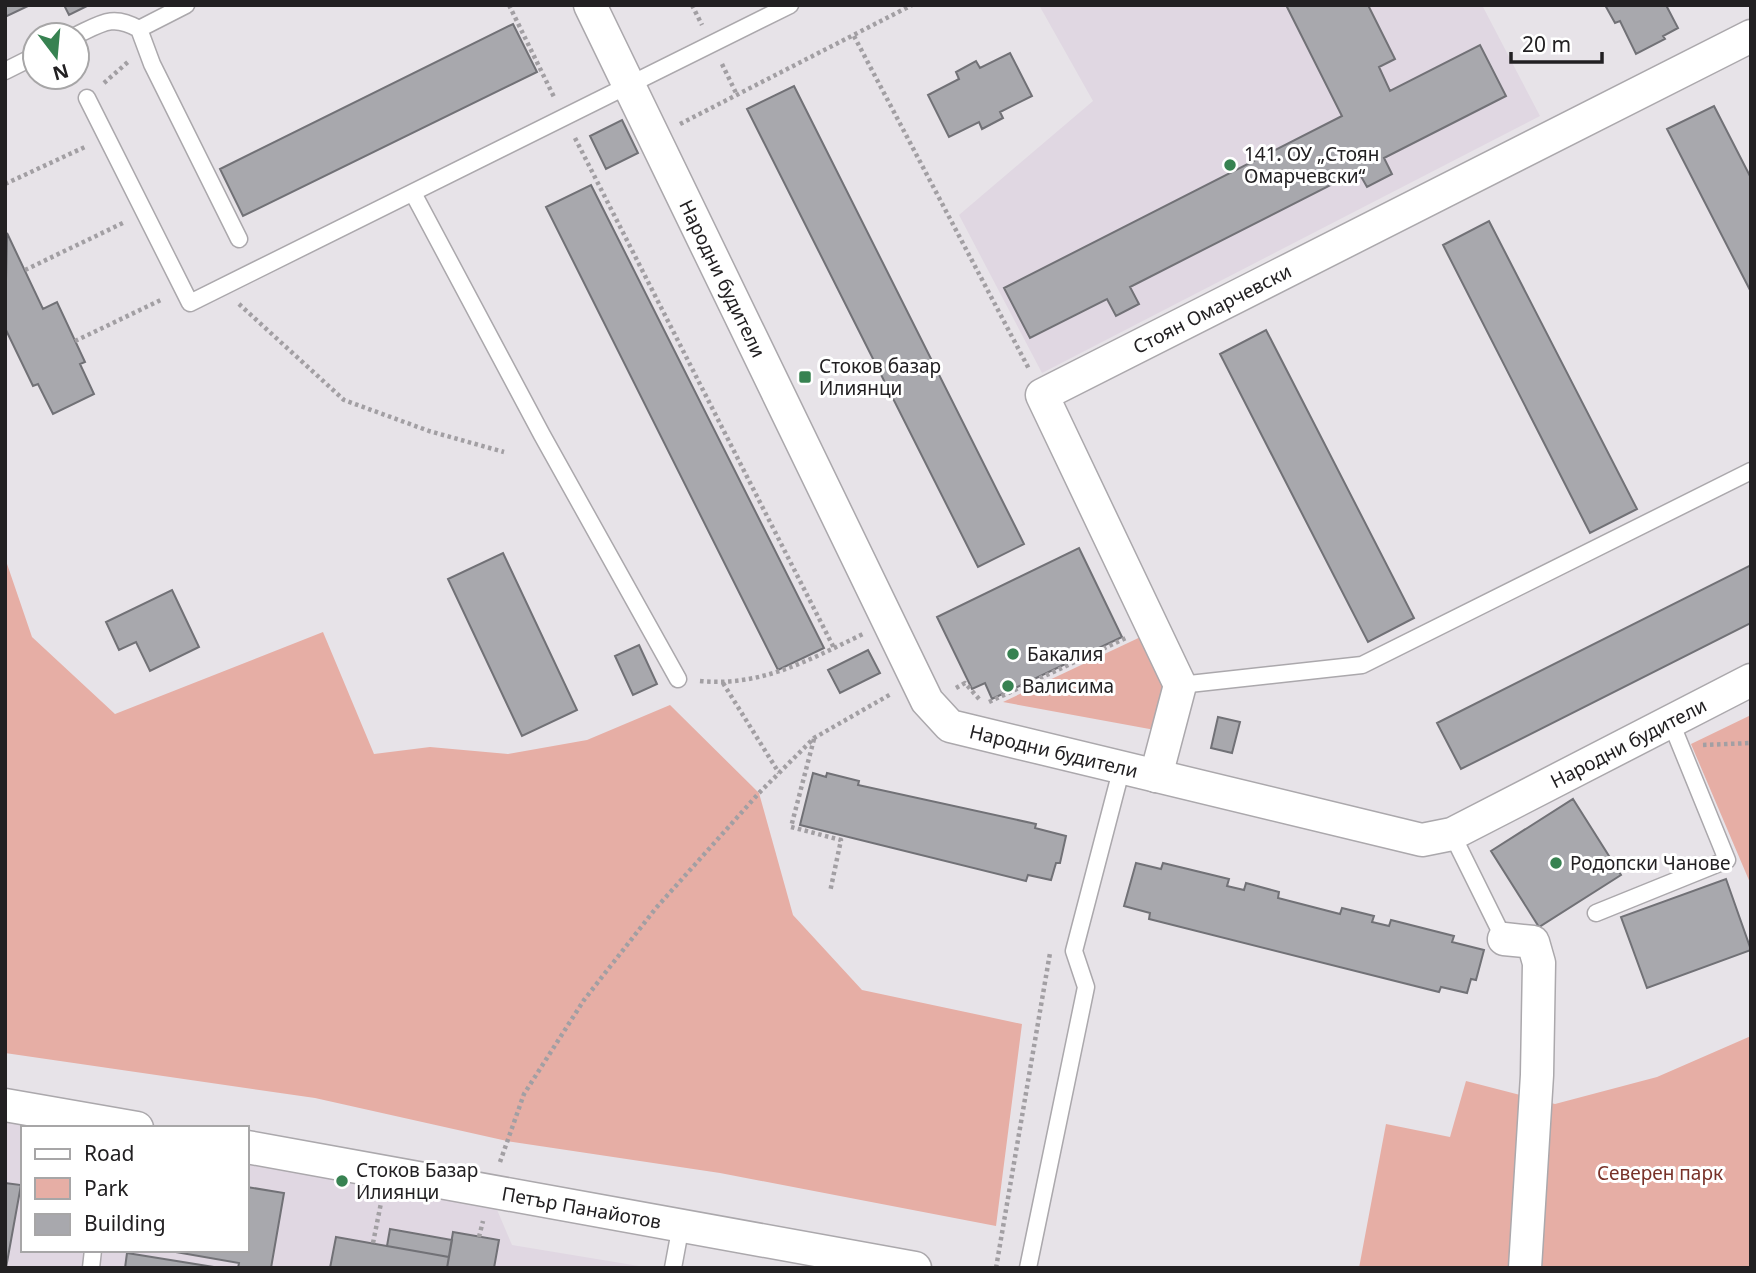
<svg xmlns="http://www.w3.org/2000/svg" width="1756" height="1273" font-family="'Noto Sans',sans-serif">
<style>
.built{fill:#e0d7e2}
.green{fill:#e6aea5}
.building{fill:#a8a8ad;stroke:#717176;stroke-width:2}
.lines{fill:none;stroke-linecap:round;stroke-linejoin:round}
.lane-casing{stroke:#aba8ac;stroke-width:19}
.street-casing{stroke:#aba8ac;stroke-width:35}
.path{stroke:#a29fa3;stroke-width:4.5;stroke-dasharray:3.5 3.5;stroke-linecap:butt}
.lane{stroke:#fff;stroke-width:16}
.street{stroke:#fff;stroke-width:32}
.poi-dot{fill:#378251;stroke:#fff;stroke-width:2.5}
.labels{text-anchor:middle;stroke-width:6;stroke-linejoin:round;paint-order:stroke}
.poi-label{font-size:19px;fill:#222022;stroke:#fff;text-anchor:start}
.street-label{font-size:19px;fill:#222022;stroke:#fff}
.park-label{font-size:19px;fill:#783128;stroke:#fff}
</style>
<rect width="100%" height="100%" fill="#e7e3e8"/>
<path class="built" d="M1039,5H1482L1540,116L1042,373L959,215L1093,101Z
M5,1105L137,1128H23V1250H247V1147L489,1191L512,1245L651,1268H5Z"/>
<path class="green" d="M5,558L32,637L115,714L323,632L374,754L430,747L508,754L587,740L670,705L759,793L793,915L862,990L1022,1024L996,1226L720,1173L507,1141L315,1098L5,1053Z
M1149,633L1173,693L1155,730L1003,702Z
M1751,715V885L1691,744Z
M1751,1036V1268H1359L1386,1124L1450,1137L1466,1081L1555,1104L1657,1077Z"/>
<path class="building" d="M5,5H30L5,17Z
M64,5H89L69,15Z
M1286,5H1368L1395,59L1379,67L1390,91L1480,45L1506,96L1384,158L1392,174L1367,187L1358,171L1130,287L1139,304L1116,316L1107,299L1030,338L1004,288L1342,116Z
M1605,5H1666L1678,28L1663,36L1665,39L1636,54L1620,21L1615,23Z
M513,24L537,72L243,216L220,169Z
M1010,53L1032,96L1000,112L1003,118L982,129L979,122L949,137L928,95L959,79L956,72L976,61L980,68Z
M794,86L1024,544L978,567L747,109Z
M1714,106L1751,178V292L1667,129Z
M622,120L638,153L606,169L590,136Z
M591,185L824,648L778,670L546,207Z
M1489,221L1637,509L1590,533L1443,245Z
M7,233L43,309L57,302L85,362L80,364L94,394L53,414L38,384L33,386L5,328Z
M1266,330L1414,618L1368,642L1220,354Z
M1079,548L1122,637L992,699L985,683L972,689L937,617Z
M503,553L577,710L522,736L448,579Z
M1751,565V623L1461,769L1437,723Z
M172,590L199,647L150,671L136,642L119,650L106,622Z
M639,645L657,684L633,695L615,656Z
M868,650L880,673L840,693L828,670Z
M1218,717L1240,722L1232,753L1211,748Z
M813,773L826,777L827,773L859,781L858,785L1036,824L1035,828L1066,836L1060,863H1056L1051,880L1028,875L1026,881L800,825Z
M1573,799L1621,875L1539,927L1491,851Z
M1136,863L1161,869L1163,863L1229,879L1227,886L1244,890L1246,883L1279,892L1278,898L1340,914L1342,908L1374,916L1372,922L1389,926L1391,920L1454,936L1452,942L1484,950L1476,980L1471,979L1467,993L1441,987L1439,992L1149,919L1150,913L1124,906Z
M1726,879L1751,950L1647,988L1621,917Z
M5,1183L21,1185L6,1268H5Z
M247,1187L284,1193L271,1268H238L239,1263L170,1251L247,1250Z
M390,1229L452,1240L449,1257L387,1246Z
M453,1232L499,1240L494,1268H447Z
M336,1237L449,1257L447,1268H330Z
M127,1253L220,1268H125Z"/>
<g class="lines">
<defs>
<path id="lane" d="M139,29L152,64L239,239
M77,35C102,23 113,14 139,29L186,5
M5,71L35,56
M87,98L190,303L790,5
M413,193L542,435L678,679
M1180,685L1362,665L1751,471
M1452,834L1504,939
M1596,913L1727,860L1670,720
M91,1268L93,1250
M673,1268L681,1225
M1028,1268L1086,987L1074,951L1122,767"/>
<g id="street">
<path id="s1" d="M590,5L927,701L950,726L1422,840L1452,834L1751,680"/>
<path id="s2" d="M1156,776L1180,685L1042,395L1751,36"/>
<path d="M1504,939L1533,942L1539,963L1537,1075L1525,1268"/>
<path d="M5,1105L137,1128"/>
<path id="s3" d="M247,1147L915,1268"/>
</g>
</defs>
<use href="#lane" class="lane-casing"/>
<use href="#street" class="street-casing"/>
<path class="path" d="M509,5L555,99
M692,5L702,25
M854,36L1029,369
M722,64L737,95
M104,83L129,61
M680,124L912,5
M575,138L834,648
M5,184L87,146
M25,270L125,222
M239,304L344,400L429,431L504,452
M75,341L163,299
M700,681C761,687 809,660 863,634
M723,683L779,773
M956,688L965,683L980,700
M989,702L1126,638
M814,739L791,827L841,840L830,892
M1703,745L1751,743
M500,1162L524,1094L584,1000L656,908L759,793L814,738L891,694
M479,1237L483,1221
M373,1243L381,1203
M996,1268L1050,953"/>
<use href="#lane" class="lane"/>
<use href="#street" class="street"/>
</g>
<g class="poi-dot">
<circle cx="1230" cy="165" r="7"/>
<rect x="798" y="370" width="14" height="14" rx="3.5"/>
<circle cx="1013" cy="654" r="7"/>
<circle cx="1008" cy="686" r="7"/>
<circle cx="1556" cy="863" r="7"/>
<circle cx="342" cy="1181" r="7"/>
</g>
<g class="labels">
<g class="poi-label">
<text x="1244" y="161">141. ОУ „Стоян<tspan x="1244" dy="22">Омарчевски“</tspan></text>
<text x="819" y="373">Стоков базар<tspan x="819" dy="22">Илиянци</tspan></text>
<text x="1027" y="661">Бакалия</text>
<text x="1022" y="693">Валисима</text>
<text x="1570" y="870">Родопски Чанове</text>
<text x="356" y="1177">Стоков Базар<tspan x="356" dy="22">Илиянци</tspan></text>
</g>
<g class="street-label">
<text dy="7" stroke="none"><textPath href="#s1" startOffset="304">Народни будители</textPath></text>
<text dy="7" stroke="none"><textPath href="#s2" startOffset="606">Стоян Омарчевски</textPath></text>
<text dy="7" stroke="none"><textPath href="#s1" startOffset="1522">Народни будители</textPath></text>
<text dy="7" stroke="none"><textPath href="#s1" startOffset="914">Народни будители</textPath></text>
<text dy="7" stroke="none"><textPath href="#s3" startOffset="340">Петър Панайотов</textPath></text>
</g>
<g class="park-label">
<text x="1660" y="1180">Северен парк</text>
</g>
</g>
<rect width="1756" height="1273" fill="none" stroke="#222022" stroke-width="14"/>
<rect x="21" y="1126" width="228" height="126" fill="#ffffff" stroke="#a7a6a7" stroke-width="2"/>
<rect x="35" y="1149" width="35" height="10" fill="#ffffff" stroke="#a7a6a7" stroke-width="2"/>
<text x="84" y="1161" font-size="21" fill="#222022">Road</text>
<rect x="35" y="1178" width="35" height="21" fill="#e6aea5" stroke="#a7a6a7" stroke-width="2"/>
<text x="84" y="1196" font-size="21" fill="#222022">Park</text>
<rect x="35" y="1214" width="35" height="21" fill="#a8a8ad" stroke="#a7a6a7" stroke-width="2"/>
<text x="84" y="1231" font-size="21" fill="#222022">Building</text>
<g transform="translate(56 56) rotate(164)"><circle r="33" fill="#ffffff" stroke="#a7a6a7" stroke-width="2"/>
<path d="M0-5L12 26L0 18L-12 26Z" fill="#378251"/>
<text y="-10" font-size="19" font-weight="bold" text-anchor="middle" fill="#222022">N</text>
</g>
<path d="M1511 52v10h91v-10" fill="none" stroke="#222022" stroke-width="3.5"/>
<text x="1522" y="52" font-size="21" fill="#222022" stroke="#ffffff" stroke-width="5" paint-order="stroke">20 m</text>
</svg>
